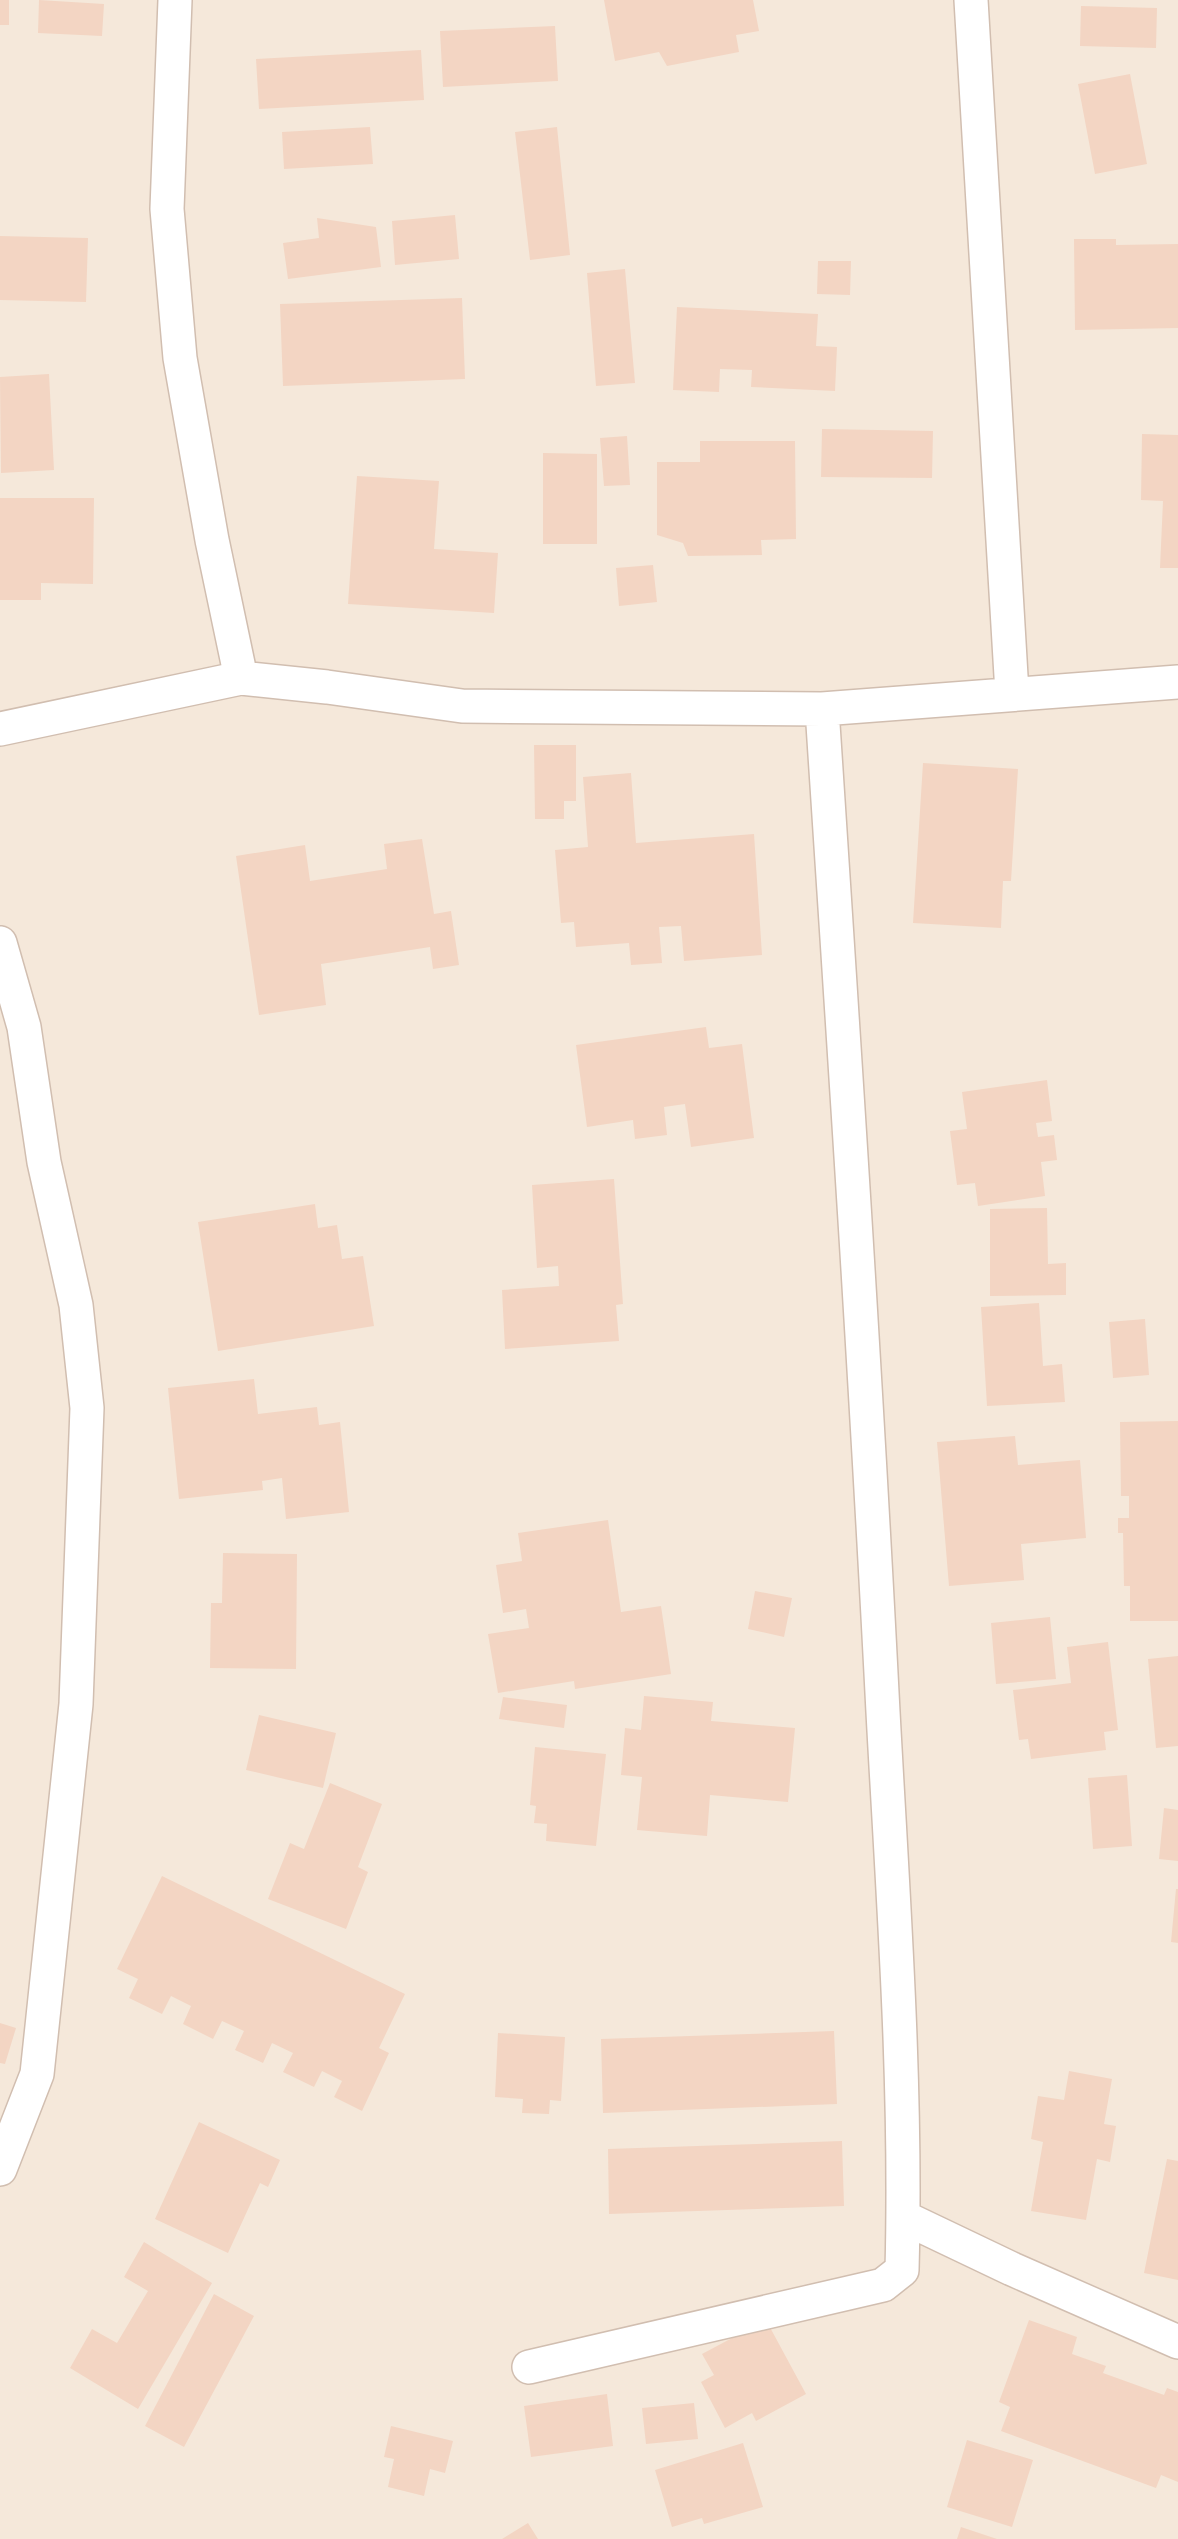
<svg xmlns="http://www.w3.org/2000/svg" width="1178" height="2539" font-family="Poppins,sans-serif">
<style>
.residential{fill:#f5e8da}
.building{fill:#f3d5c3}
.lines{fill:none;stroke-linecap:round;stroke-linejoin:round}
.minor-casing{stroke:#d1beb0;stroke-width:36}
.minor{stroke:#fff;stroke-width:33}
</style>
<rect width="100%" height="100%" fill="#fdf6ec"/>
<path class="residential" d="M0,0H1178V2539H0Z"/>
<path class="building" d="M0,0H9V25H0Z
M39,0L104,4L102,36L38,33Z
M604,0H753L759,31L736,35L739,52L667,66L659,52L615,61Z
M1081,6L1157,8L1156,48L1080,46Z
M555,26L558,81L443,87L440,31Z
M421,50L424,100L259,109L256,59Z
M1130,74L1147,164L1095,174L1078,84Z
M370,127L373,164L284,169L282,132Z
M557,127L570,255L530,260L515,132Z
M455,215L459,259L395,265L392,221Z
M317,218L376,227L381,267L288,279L283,243L319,238Z
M0,236L88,238L86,302L0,300Z
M1074,239H1116V245L1178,244V328L1075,330Z
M818,261H851L850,295L817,294Z
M625,269L635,383L596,386L587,273Z
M462,298L465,379L283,386L280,304Z
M677,307L818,314L816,346L837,347L835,391L751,387L752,370L720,369L719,392L673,390Z
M49,374L54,470L1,473L0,377Z
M822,429L933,431L932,478L821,477Z
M1142,434L1178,435V568H1160L1163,501L1141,500Z
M627,436L630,485L604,486L600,438Z
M700,441H795L796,539L761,540L762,555L688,556L683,543L657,535V462H700Z
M543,453L597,454V544H543Z
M357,476L439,481L434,549L498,553L494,613L348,604Z
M0,498H94L93,584L41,583V600H0Z
M653,565L657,602L619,606L616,568Z
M534,745H576V801H564V819H535Z
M923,763L1018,769L1011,881H1003L1001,928L913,923Z
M631,773L636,843L754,834L762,955L684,961L681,926L659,927L662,963L631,965L629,943L576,947L574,922L561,923L555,850L588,847L583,777Z
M422,839L434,914L451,911L459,965L433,969L430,947L321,964L326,1005L259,1015L236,856L305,845L310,881L387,869L384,844Z
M706,1027L709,1048L742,1044L754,1138L691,1147L685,1104L664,1107L667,1135L635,1139L633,1120L587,1127L576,1045Z
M1047,1080L1052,1121L1036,1123L1038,1137L1054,1135L1057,1160L1041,1162L1045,1196L978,1206L975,1183L957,1185L950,1131L967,1129L962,1092Z
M614,1179L623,1304L616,1305L619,1341L505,1349L502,1290L559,1286L558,1266L537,1268L532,1185Z
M315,1204L318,1228L337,1225L342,1259L363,1256L374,1326L218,1351L198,1222Z
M1047,1208L1048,1264L1066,1263V1295L990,1296V1209Z
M1039,1303L1043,1366L1062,1364L1065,1402L987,1406L981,1307Z
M1145,1319L1149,1375L1113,1378L1109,1322Z
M254,1379L258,1414L317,1407L319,1425L340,1422L349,1512L286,1519L282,1478L262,1481L263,1490L179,1499L168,1388Z
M1178,1421V1621H1130V1586H1124L1123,1533H1118V1518H1129V1496H1121L1120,1422Z
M1015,1436L1018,1465L1080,1460L1086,1538L1021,1544L1024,1580L949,1586L937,1442Z
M608,1520L621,1612L661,1606L671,1674L575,1689L574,1681L498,1693L488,1634L529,1628L526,1609L503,1613L496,1565L522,1561L518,1533Z
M223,1553L297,1554L296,1669L210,1668L211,1603H222Z
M755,1591L792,1598L784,1637L748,1629Z
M1050,1617L1056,1679L996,1684L991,1623Z
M1108,1642L1118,1730L1104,1732L1106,1750L1031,1759L1028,1739L1019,1740L1013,1690L1071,1683L1067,1647Z
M1178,1656V1746L1156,1748L1148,1659Z
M644,1696L713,1702L711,1721L795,1728L788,1802L710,1795L707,1836L637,1830L642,1777L621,1775L625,1728L641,1730Z
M503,1697L567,1705L564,1728L499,1719Z
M259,1715L336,1733L323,1788L246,1770Z
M535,1747L606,1754L596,1846L546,1841L547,1824L534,1823L536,1806L530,1805Z
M1127,1775L1132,1846L1093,1849L1088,1778Z
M330,1783L382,1804L358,1867L368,1872L346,1929L268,1899L290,1843L304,1849Z
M1164,1808L1178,1810V1861L1159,1859Z
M162,1876L405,1994L379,2048L389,2053L362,2111L334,2097L342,2081L322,2071L314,2087L283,2072L293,2053L272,2043L263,2063L235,2050L244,2031L222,2021L213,2039L183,2024L191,2006L171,1996L162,2014L129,1998L138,1979L117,1969Z
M1176,1889H1178V1943L1171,1942Z
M0,2023L16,2028L5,2064L0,2063Z
M834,2031L837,2104L603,2113L601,2039Z
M498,2033L565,2037L561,2101L550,2100L549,2114L522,2113L523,2099L495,2097Z
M1069,2071L1112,2079L1104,2124L1116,2126L1110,2162L1097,2159L1086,2220L1031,2211L1043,2142L1031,2139L1038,2096L1064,2100Z
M199,2122L280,2160L268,2187L260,2183L228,2253L155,2219Z
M842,2141L844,2206L609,2214L608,2149Z
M1167,2159L1178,2161V2280L1144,2273Z
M144,2242L212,2283L138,2409L70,2368L92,2329L117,2343L148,2291L124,2277Z
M214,2294L254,2316L184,2447L145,2426Z
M766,2320L806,2394L756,2421L752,2413L725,2428L701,2382L714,2375L702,2354Z
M1029,2320L1077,2337L1072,2354L1106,2366L1103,2373L1164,2395L1167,2388L1178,2392V2482L1161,2475L1156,2488L1001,2431L1010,2407L999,2402Z
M607,2394L613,2446L531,2457L524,2406Z
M694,2403L698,2439L646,2444L642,2408Z
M391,2426L453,2441L445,2473L430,2469L424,2496L388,2487L394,2459L384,2457Z
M967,2440L1033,2460L1012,2527L947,2507Z
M743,2443L763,2507L704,2524L702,2518L672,2527L655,2470Z
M528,2523L538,2539H502Z
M961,2527L997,2539H957Z"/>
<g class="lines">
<defs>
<path id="minor" d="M175,0L167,209L180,358L212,540L241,678
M971,0L1012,693
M0,729L241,678L327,687L462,706L822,709L1178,682
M0,943L24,1027L44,1162L76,1305L87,1408L76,1704L37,2074L0,2169
M903,2217L1012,2269L1178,2342
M529,2367L883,2285L902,2270C907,2084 893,1898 883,1712C866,1378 844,1043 822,709"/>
</defs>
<use href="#minor" class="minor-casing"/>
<use href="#minor" class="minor"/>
</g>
</svg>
